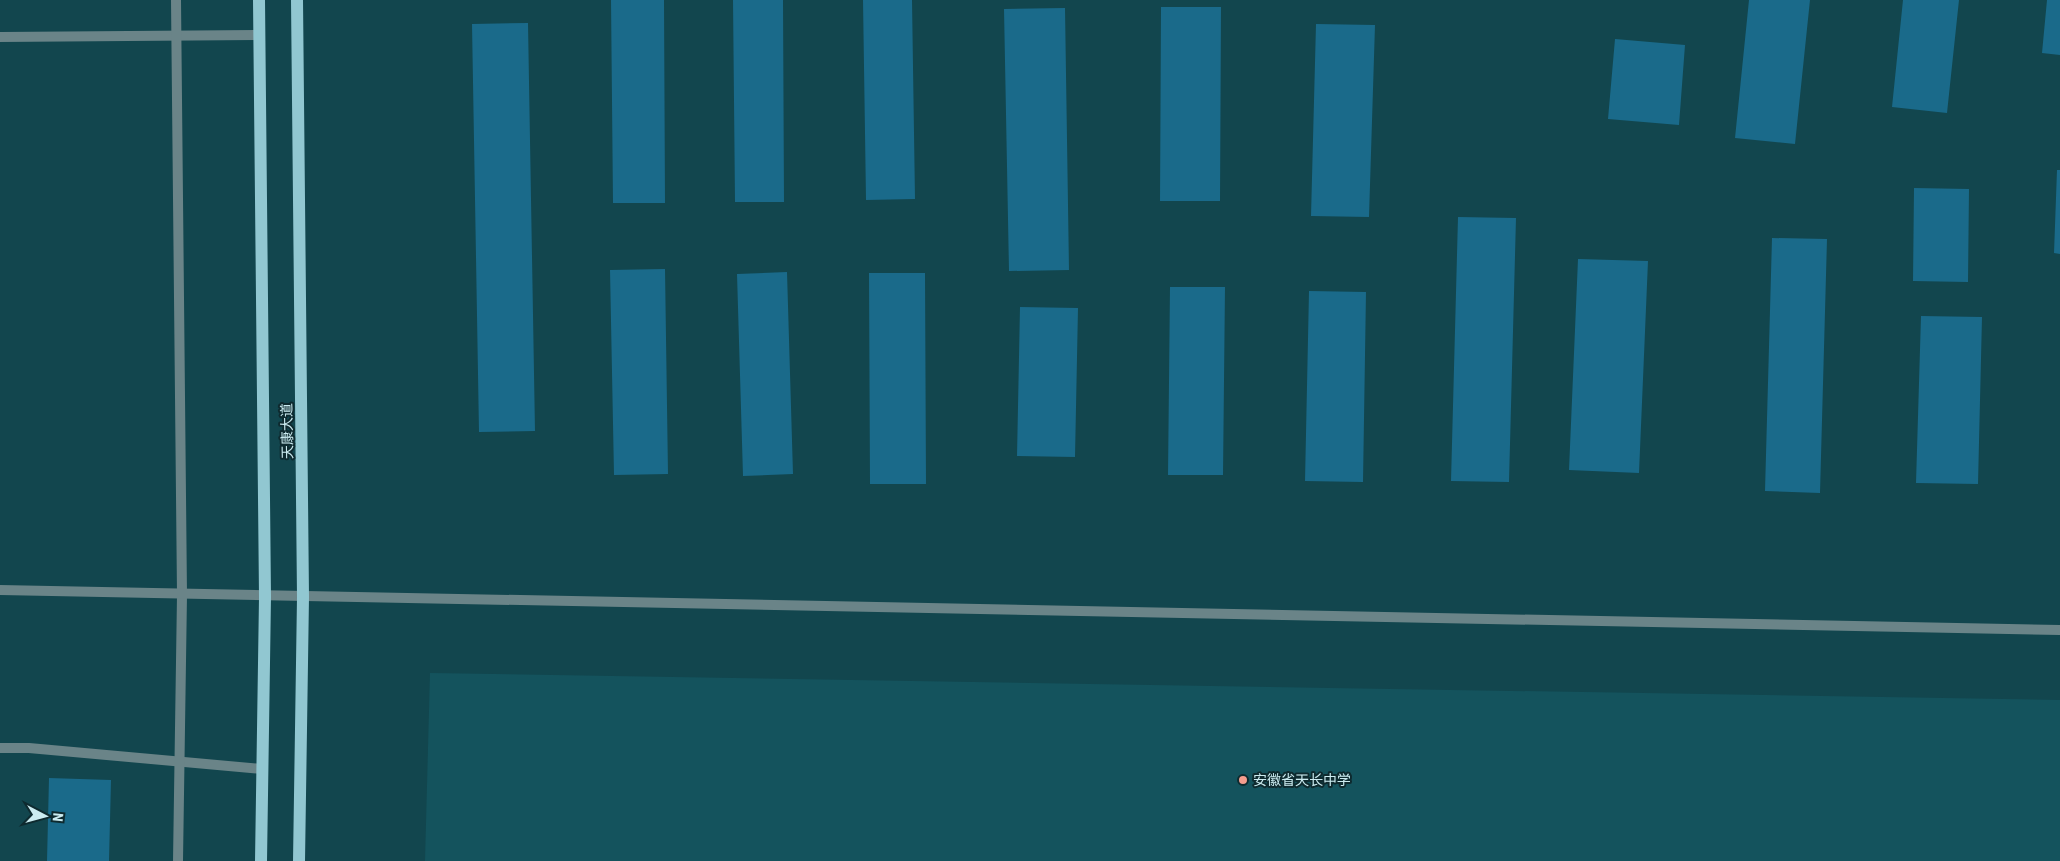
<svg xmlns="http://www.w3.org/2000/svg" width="2060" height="861" font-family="'Roboto Condensed','Noto Sans SC',sans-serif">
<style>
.built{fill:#14535d}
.building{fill:#1a6a8a}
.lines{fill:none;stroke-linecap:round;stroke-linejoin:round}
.service{stroke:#6a8488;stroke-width:10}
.minor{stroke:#6a8488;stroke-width:10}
.tertiary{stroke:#6a8488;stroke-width:10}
.primary{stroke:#91c7d1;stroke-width:12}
.poi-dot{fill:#f59d8e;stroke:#0e2a2f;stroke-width:2}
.labels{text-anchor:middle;stroke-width:4;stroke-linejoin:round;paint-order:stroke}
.street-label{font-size:14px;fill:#cbebf0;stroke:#0e2a2f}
.poi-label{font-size:14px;fill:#cbebf0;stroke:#0e2a2f;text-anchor:start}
</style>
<rect width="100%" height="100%" fill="#12464e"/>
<path class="built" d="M430,673L2060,700V861H425Z"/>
<path class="building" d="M611,0H664L665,203H613Z
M733,0H783L784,202H735Z
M863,0H912L915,199L866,200Z
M1749,0H1810L1795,144L1735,138Z
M1903,0H1959L1947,113L1892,107Z
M2047,0H2060V55L2042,53Z
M1161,7H1221L1220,201H1160Z
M1065,8L1069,270L1009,271L1004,9Z
M528,23L535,431L479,432L472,24Z
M1316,24L1375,25L1369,217L1311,216Z
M1615,39L1685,45L1679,125L1608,119Z
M2057,170H2060V254L2054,253Z
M1914,188L1969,189L1968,282L1913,281Z
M1458,217L1516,218L1509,482L1451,481Z
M1772,238L1827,239L1820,493L1765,491Z
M1578,259L1648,261L1639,473L1569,470Z
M665,269L668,474L614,475L610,270Z
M787,272L793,474L743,476L737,274Z
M869,273H925L926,484H870Z
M1170,287H1225L1223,475H1168Z
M1309,291L1366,292L1363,482L1305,481Z
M1020,307L1078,308L1075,457L1017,456Z
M1921,316L1982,317L1978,484L1916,483Z
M49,778L111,780L109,861H47Z"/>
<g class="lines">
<path class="service" d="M0,37L260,35
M0,748H29L262,769"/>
<path class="minor" d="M176,0L182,595L178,861"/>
<path class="tertiary" d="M0,590L2060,630"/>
<path class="primary" d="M259,0L265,597L261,861
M297,0L303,597L299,861"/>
</g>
<circle class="poi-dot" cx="1243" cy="780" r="5"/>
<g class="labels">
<g class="street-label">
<text transform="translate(287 431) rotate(-91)" y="5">天康大道</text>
</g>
<g class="poi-label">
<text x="1253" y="785">安徽省天长中学</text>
</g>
</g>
<g transform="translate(45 816) rotate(96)" stroke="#0e2a2f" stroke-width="4" paint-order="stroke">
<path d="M0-4L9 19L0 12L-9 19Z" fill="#cbebf0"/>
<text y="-8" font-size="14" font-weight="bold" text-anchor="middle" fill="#cbebf0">N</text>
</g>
</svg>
